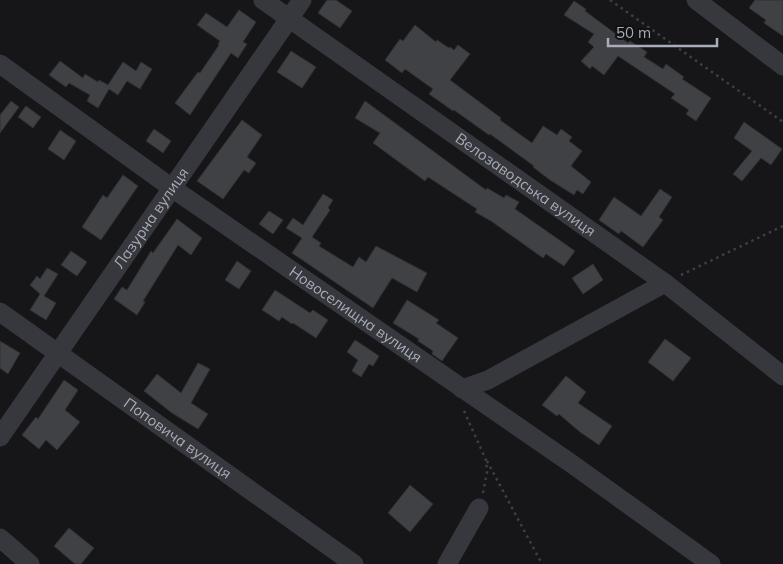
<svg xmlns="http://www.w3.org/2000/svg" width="783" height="564" font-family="Mulish,sans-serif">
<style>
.building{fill:#404145;stroke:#303034}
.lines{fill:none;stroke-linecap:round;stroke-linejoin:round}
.path{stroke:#3d3f44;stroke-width:2.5;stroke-dasharray:2.5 4;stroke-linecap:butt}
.minor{stroke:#37383d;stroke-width:19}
.labels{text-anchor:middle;stroke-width:4;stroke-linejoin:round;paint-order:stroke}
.street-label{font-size:15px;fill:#a8adb8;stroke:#111113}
</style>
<rect width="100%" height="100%" fill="#161618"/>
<path class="building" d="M327,0H336L352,11L340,28L318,13Z
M755,0H783V36L764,23L766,20L749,8Z
M574,1L586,9L585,11L628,43L630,41L647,52L644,57L663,69L666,64L684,77L682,79L711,98L696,121L686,114L689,110L671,98L675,94L618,56L604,75L592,66L590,69L581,61L594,47L588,42L594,34L564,15Z
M239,10L256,22L243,42L247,44L238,58L231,53L190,115L175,103L198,72L200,73L219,45L218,44L220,41L197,25L206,13L227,27Z
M415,25L436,42L437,40L449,48L450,47L454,50L458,45L470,54L450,80L501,118L500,120L532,143L543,126L557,135L561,129L572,137L569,141L582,151L571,166L591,182L583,194L577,190L574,195L550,180L533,167L534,166L490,134L489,135L454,110L453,111L429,94L433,89L405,69L402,73L385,60L400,39L403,41Z
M291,51L316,67L302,88L277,72Z
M60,61L83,78L85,74L98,82L99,80L108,85L123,62L136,71L141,62L152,69L140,89L127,81L118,95L109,89L98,108L87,101L90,95L69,83L66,87L49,75Z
M11,101L19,107L0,133V115Z
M365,101L486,190L487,188L504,198L506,195L519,202L515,209L575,251L564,266L546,254L543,258L491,221L475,212L477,209L428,177L425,181L373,143L380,133L355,118Z
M26,106L41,117L33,128L18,117Z
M242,120L262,135L247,157L256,163L249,173L244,170L223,199L197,181Z
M744,122L782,149L771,165L761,158L742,181L733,174L752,151L734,138Z
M154,129L171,141L163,153L146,141Z
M60,130L76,141L64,160L48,149Z
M123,175L138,186L101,240L82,227L103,195L107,198Z
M660,189L672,197L659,217L663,220L643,247L621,231L619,234L599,220L614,197L641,216Z
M323,194L333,200L328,208L330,210L312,237L321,243L319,246L353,267L359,257L366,262L376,246L427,273L417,292L392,278L373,308L292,253L302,238L286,228L293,218L303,225Z
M269,211L283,220L273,234L259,224Z
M177,219L202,238L191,255L178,245L143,301L145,302L137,315L114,299L122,287L127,290L151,251L153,253Z
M71,251L87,262L77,276L61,265Z
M237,261L251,271L239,289L225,280Z
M593,264L603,280L583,294L572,278Z
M47,268L58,274L44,296L56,303L46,320L30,310L40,294L30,285L37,276L40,279Z
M275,290L310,313L313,310L328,320L316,338L293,323L292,324L282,317L279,321L262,310Z
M407,300L439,320L436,323L458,338L442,361L432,354L433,351L418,341L419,339L393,323Z
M665,339L691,358L673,381L648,362Z
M355,340L379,356L373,366L369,364L361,377L352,371L358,360L347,352Z
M0,341L20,353L8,374L0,368Z
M198,363L210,369L191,403L208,414L198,429L172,413L144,391L157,374L181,393Z
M566,376L586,392L578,403L612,426L599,445L580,432L559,414L557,416L542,405Z
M64,380L78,390L65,410L80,422L57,450L46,440L39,449L22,435L36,417L38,419Z
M410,485L433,504L410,532L388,513Z
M69,528L94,548L81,564H75L54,546Z"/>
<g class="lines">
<path class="path" d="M610,0L783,122
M681,275L783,226
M464,411L486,460L487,472L483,493
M487,461L542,564"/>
<g class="minor">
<path id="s1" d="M263,0L665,283L783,376"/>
<path d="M696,0L783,66"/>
<path id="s2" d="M0,64L172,188L572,464L711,564"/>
<path id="s3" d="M0,312L354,564"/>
<path d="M462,389L488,380L665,283"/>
<path id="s4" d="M0,437L302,0"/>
<path d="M0,538L30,564"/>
<path d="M447,564L479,508"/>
</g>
</g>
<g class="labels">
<g class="street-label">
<text dy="5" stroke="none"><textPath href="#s1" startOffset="321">Велозаводська вулиця</textPath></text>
<text dy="5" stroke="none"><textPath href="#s4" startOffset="266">Лазурна вулиця</textPath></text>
<text dy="5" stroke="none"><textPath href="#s2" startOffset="435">Новоселищна вулиця</textPath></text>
<text dy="5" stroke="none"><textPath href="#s3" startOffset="218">Поповича вулиця</textPath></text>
</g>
</g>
<path d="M608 38v8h109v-8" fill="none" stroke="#a8adb8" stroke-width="2.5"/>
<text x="616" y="38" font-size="15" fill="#a8adb8" stroke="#111113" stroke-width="4" paint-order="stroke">50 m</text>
</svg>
